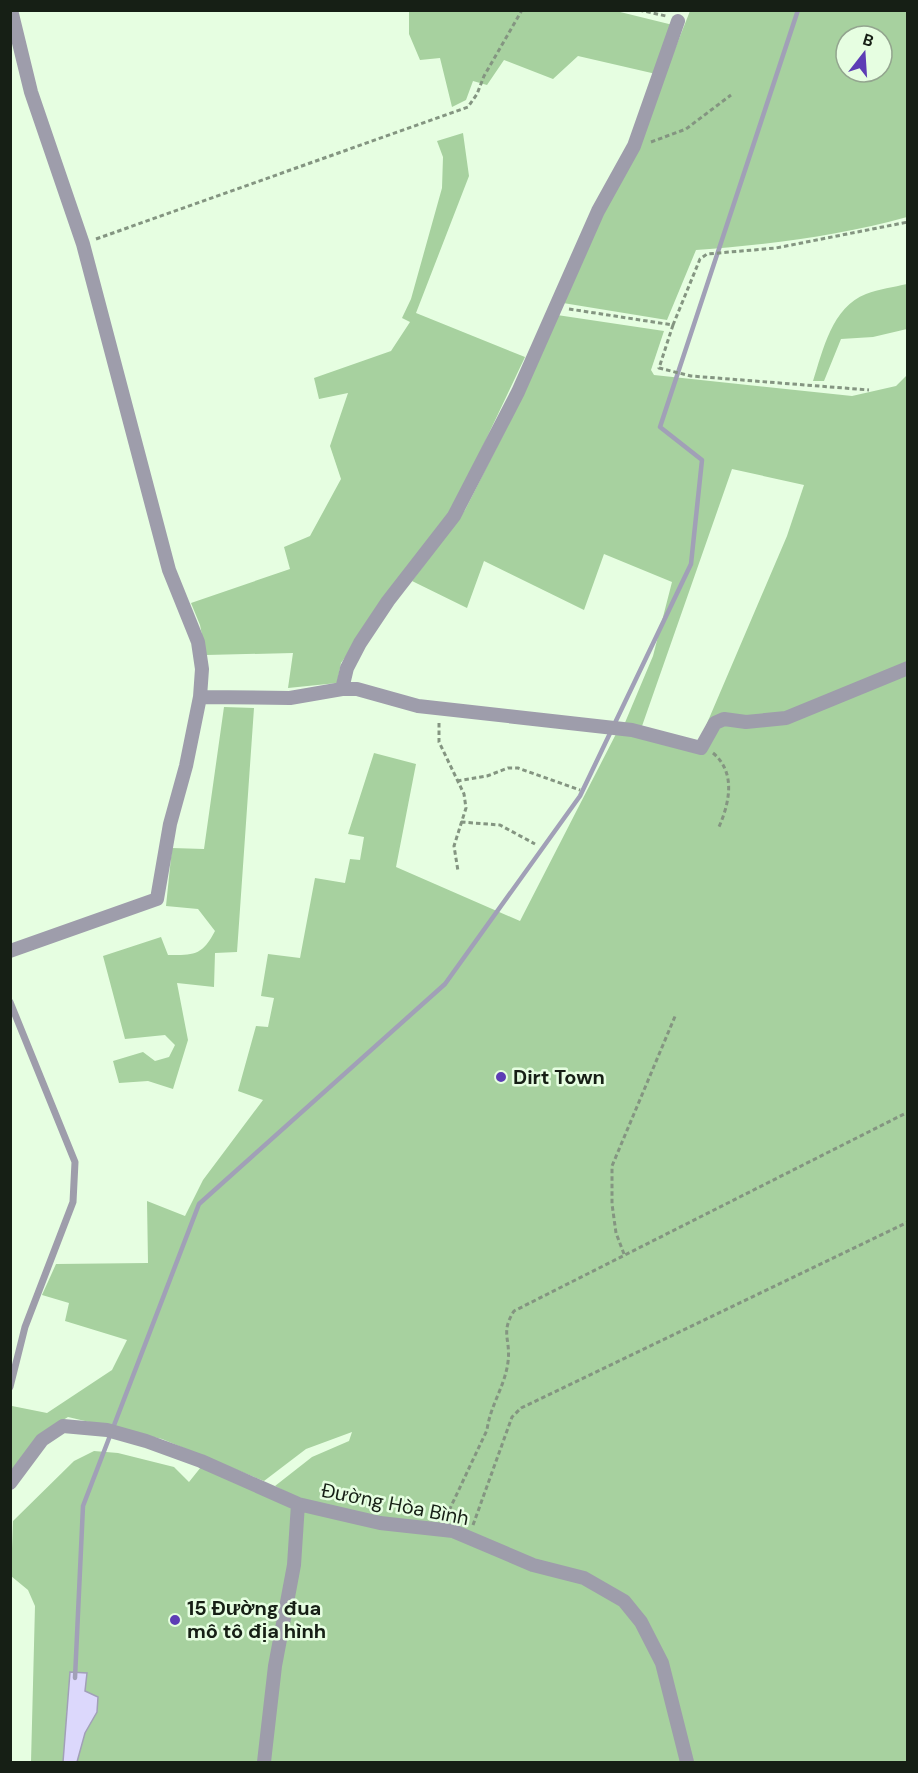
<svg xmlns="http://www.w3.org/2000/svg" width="918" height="1773" font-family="'DM Sans',sans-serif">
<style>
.green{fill:#a7d19f;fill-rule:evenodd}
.water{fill:#dcd8fc;stroke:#a1a0b7;stroke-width:1.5}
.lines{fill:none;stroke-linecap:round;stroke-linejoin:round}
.stream{stroke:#a1a0b7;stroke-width:4.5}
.path{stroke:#849581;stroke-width:3;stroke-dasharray:4.5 3;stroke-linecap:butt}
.lane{stroke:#9e9dab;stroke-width:7}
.street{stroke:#9e9dab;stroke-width:14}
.poi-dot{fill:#5d3db5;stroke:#e6fee1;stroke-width:2}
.labels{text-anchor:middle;stroke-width:5;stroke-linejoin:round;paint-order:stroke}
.poi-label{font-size:20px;font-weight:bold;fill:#161f15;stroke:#e6fee1;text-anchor:start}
.street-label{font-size:20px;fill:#161f15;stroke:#e6fee1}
</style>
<rect width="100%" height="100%" fill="#e6fee1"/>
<path class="green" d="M409,10H612L673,25L656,74L578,56L553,79L504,60L487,85L473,81L466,100L452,107L440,58L420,60L409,34Z
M690,11H907V217C839,236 767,245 696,250L667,320L563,303L663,79ZM846,36H882V72H846Z
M463,133L469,176L416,313L525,357L454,507L341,663L337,683L288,688L293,653L206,655L200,625L191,603L290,569L284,547L310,536L341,479L330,446L348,393L319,399L314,378L391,351L410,322L402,318L411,299L442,188L443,157L437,141Z
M907,284V329L873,337L841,339L824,381H813C823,350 832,307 866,294C879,289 894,287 907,284Z
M557,315L664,331L651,370L654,375L852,396L896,386L907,375V1762H77L85,1733L97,1712L70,1672L63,1762H31L35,1606L28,1590L11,1576L13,1521L74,1461L94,1451L118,1453L174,1467L189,1482L201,1467L287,1504L290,1508L292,1495L275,1486L312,1457L349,1441L352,1432L306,1449L264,1481L162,1439L68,1417C44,1431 24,1449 11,1474L12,1406L47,1413L112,1370L127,1340L65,1321L69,1303L42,1295L56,1264L148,1263L147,1201L185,1216L203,1180L263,1100L238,1091L256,1026L268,1027L274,998L261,996L268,954L300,958L315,878L345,883L350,859L360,860L364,837L348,834L374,753L416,764L396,867L520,921L617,732L696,749L787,536L804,485L732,469L641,729L624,725L653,656L672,582L604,554L584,610L484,561L467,608L412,581L465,510L516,409Z
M224,707L254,708L237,952L215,953L214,987L177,983L188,1040L173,1089L148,1081L119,1083L113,1061L143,1052L155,1061L169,1057L175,1045L165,1035L125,1039L103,956L161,937L168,955C194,955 202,956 215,931L198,909L166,906L172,848L204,849Z"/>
<path class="water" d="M70,1672L87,1673L85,1691L98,1697L97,1712L85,1733L77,1762H63Z"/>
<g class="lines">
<path class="stream" d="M75,1678L83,1506L199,1204L445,984L580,796L691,564L702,460L660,427L798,10"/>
<path class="path" d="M639,10L666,16
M651,142L686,129L731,95
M96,239L468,107L477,94L484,76L522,10
M569,309L673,325L700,259L707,254L776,248L908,222
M673,325L659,368L691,376L869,390
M439,723V742L464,794L466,808L454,846L458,871
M713,753C737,773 729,805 718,829
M457,781L487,776L508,768H518L580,790
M461,822L500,825L535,844
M624,1254L616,1233L612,1204V1166L676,1014
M446,1517L487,1430C490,1406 505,1386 508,1362C511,1339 500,1333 514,1311L908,1112
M473,1525L512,1417L521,1408L908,1222"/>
<path class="lane" d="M10,1002L75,1162L73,1202L25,1327L10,1387"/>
<path class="street" d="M342,689H357L418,706L632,730L701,748L715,723L724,719L746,722L786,718L908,668
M200,697L290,698L342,689L347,668L360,643L388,601L454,516L518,392L598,211L634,146L678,21
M10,951L157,899L170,824L186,766L200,697L202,669L198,642L169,570L83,244L31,92L11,10
M10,1483L42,1440L63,1426L107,1430L146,1441L201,1461L298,1504L380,1523L453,1531L533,1565L584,1578L624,1601L641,1622L662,1663L687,1762
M264,1762L275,1666L294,1565L298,1504"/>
</g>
<g class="poi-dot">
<circle cx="501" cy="1077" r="6"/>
<circle cx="175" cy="1620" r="6"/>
</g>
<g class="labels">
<g class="poi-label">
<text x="513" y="1084">Dirt Town</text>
<text x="187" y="1615">15 Đường đua<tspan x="187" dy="23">mô tô địa hình</tspan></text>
</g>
<g class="street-label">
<text transform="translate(395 1504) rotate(11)" y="7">Đường Hòa Bình</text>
</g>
</g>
<rect width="918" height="1773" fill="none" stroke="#161f15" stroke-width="24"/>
<g transform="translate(864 54) rotate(17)"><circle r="28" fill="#e6fee1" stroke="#93a58f" stroke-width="1.5"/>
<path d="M0-4.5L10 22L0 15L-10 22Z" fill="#5d3db5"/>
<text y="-9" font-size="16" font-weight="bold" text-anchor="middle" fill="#161f15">B</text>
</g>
</svg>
